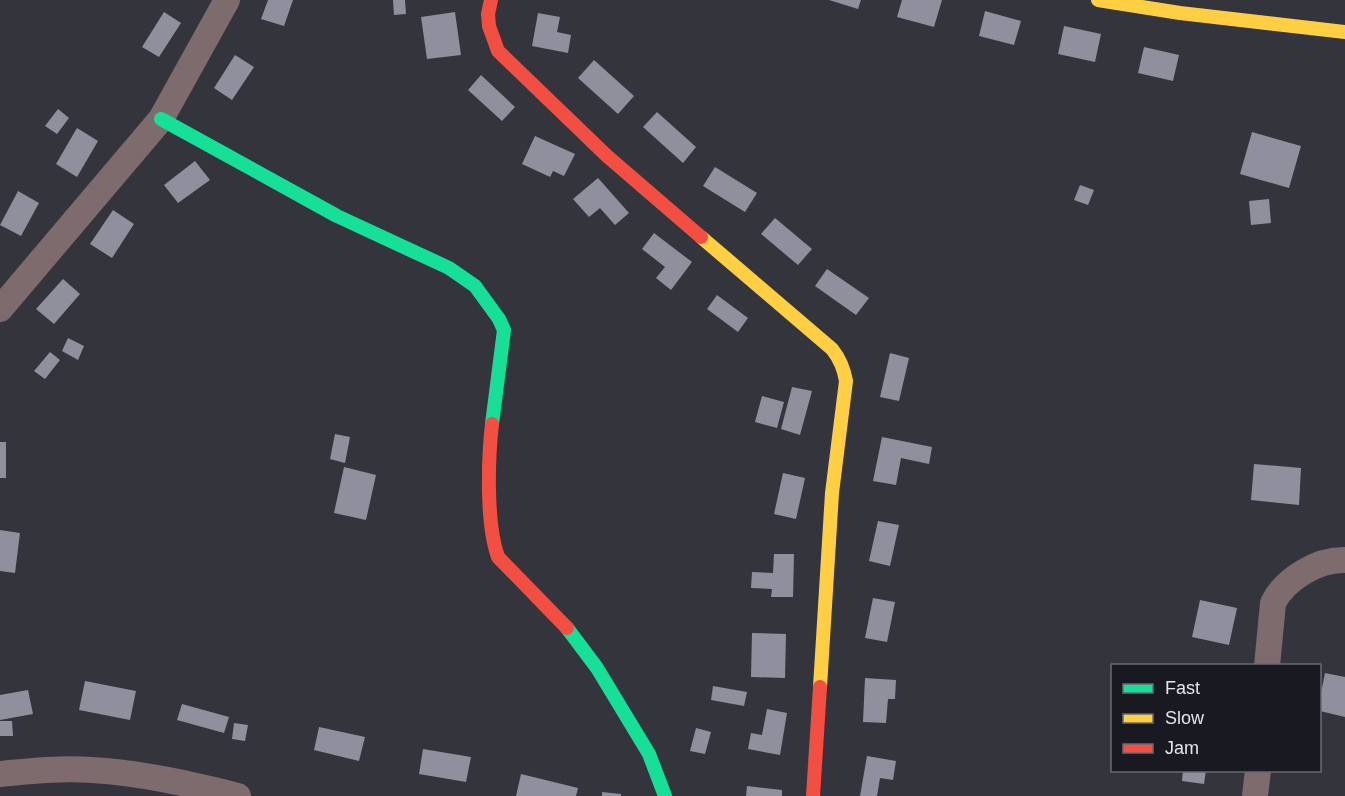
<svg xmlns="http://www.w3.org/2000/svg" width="1345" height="796" font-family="Helvetica,sans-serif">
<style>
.building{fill:#908f9d}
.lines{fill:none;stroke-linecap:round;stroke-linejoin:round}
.street{stroke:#7d6b6d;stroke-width:26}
.fast{stroke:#16e098;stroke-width:14}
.slow{stroke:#ffcf43;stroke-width:14}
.jam{stroke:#f24e42;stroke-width:14}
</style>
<rect width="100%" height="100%" fill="#34343d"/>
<path class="building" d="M268,0H293L284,26L261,19Z
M393,0H405L406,14L394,15Z
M829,0H861L858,9Z
M902,0H942L934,27L897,17Z
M985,11L1021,21L1014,45L979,36Z
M164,12L181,23L159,57L142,47Z
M455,12L461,55L427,59L421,17Z
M538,13L560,17L557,32L571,35L568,53L532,46Z
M1064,26L1101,34L1095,62L1058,54Z
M1144,47L1179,55L1173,81L1138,73Z
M235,55L254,67L232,100L214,88Z
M594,60L634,96L618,114L578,78Z
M481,75L515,107L502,121L468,90Z
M58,109L69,118L57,134L45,126Z
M657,112L696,147L683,163L643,127Z
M77,128L98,141L77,177L56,164Z
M1252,132L1301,146L1289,188L1240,174Z
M535,136L575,154L564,176L553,171L550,177L522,164Z
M195,161L210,180L178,203L164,185Z
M715,167L757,193L745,212L703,186Z
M598,178L629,213L615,225L600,208L589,217L573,199Z
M1080,185L1094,190L1088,205L1074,200Z
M18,191L39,203L21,236L0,225Z
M1269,199L1271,223L1251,225L1249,201Z
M113,210L134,224L112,258L90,244Z
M775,218L812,249L798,265L761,234Z
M654,233L692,262L671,290L656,278L665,267L642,249Z
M827,269L869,298L856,315L815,286Z
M63,279L80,294L54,324L36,309Z
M717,295L748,318L738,332L707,309Z
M68,338L84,346L78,360L62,351Z
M50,352L60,360L45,379L34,371Z
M890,353L909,358L899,401L880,397Z
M792,387L812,391L800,435L781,429Z
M762,396L784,402L777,428L755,422Z
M335,434L350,437L345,463L330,459Z
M882,437L932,447L929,464L901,458L896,485L873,481Z
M0,442H6V478H0Z
M1254,464L1301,468L1299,505L1251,500Z
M344,467L376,475L366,520L334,513Z
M783,473L805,478L796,519L774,514Z
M878,521L899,525L890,566L869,561Z
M0,530L20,533L15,573L0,571Z
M774,554H794L793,597H771L772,589L751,588L752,572L773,573Z
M873,598L895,602L887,642L865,638Z
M1200,600L1237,608L1229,645L1192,637Z
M752,633L786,634L785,678L751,677Z
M1325,673L1345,677V717L1320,711V698Z
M865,678L896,680L895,699H888L886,723L863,722Z
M85,681L136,691L130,720L79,710Z
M713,686L747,692L744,706L711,700Z
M28,690L33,714L0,720V695Z
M182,704L229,717L224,733L177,720Z
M767,709L787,713L780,755L748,749L751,733L762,735Z
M0,721H12L13,736H0Z
M234,723L248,725L245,741L232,739Z
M319,727L365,737L359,761L314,750Z
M696,728L711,732L705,754L690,751Z
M423,749L471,757L466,782L419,774Z
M867,756L896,761L893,780L880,778L877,796H860Z
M1183,770H1206L1204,784L1182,781Z
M521,774L578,788L576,796H516Z
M747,786L782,790V796H746Z
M602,792L621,794V796H602Z"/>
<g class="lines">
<path class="street" d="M0,309L161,119L227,0
M1267,666L1273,603C1285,579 1318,559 1345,560
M0,774C31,771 61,768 92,770C142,773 190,784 238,796
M1255,796L1258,770"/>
<path class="fast" d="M161,119L337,216L449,268L475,286L499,319L504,330L492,424
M567,628L597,668L649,754L665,796"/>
<path class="slow" d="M1098,0L1180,13L1345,32
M701,237L832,349C840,359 844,369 846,381L832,493L820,687"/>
<path class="jam" d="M491,0L488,14L489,26L498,51L607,156L701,237
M492,424C488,459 486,524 498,557L567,628
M813,796L820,687"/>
</g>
<rect x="1111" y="664" width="210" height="108" fill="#191921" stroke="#6a6a73" stroke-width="1.5"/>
<rect x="1123" y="684" width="30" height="9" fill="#16e098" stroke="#6a6a73" stroke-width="1.5"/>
<text x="1165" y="694" font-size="18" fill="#e4e4ef">Fast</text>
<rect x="1123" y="714" width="30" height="9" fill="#ffcf43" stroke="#6a6a73" stroke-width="1.5"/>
<text x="1165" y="724" font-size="18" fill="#e4e4ef">Slow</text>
<rect x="1123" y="744" width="30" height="9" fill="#f24e42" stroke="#6a6a73" stroke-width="1.5"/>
<text x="1165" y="754" font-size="18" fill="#e4e4ef">Jam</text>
</svg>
